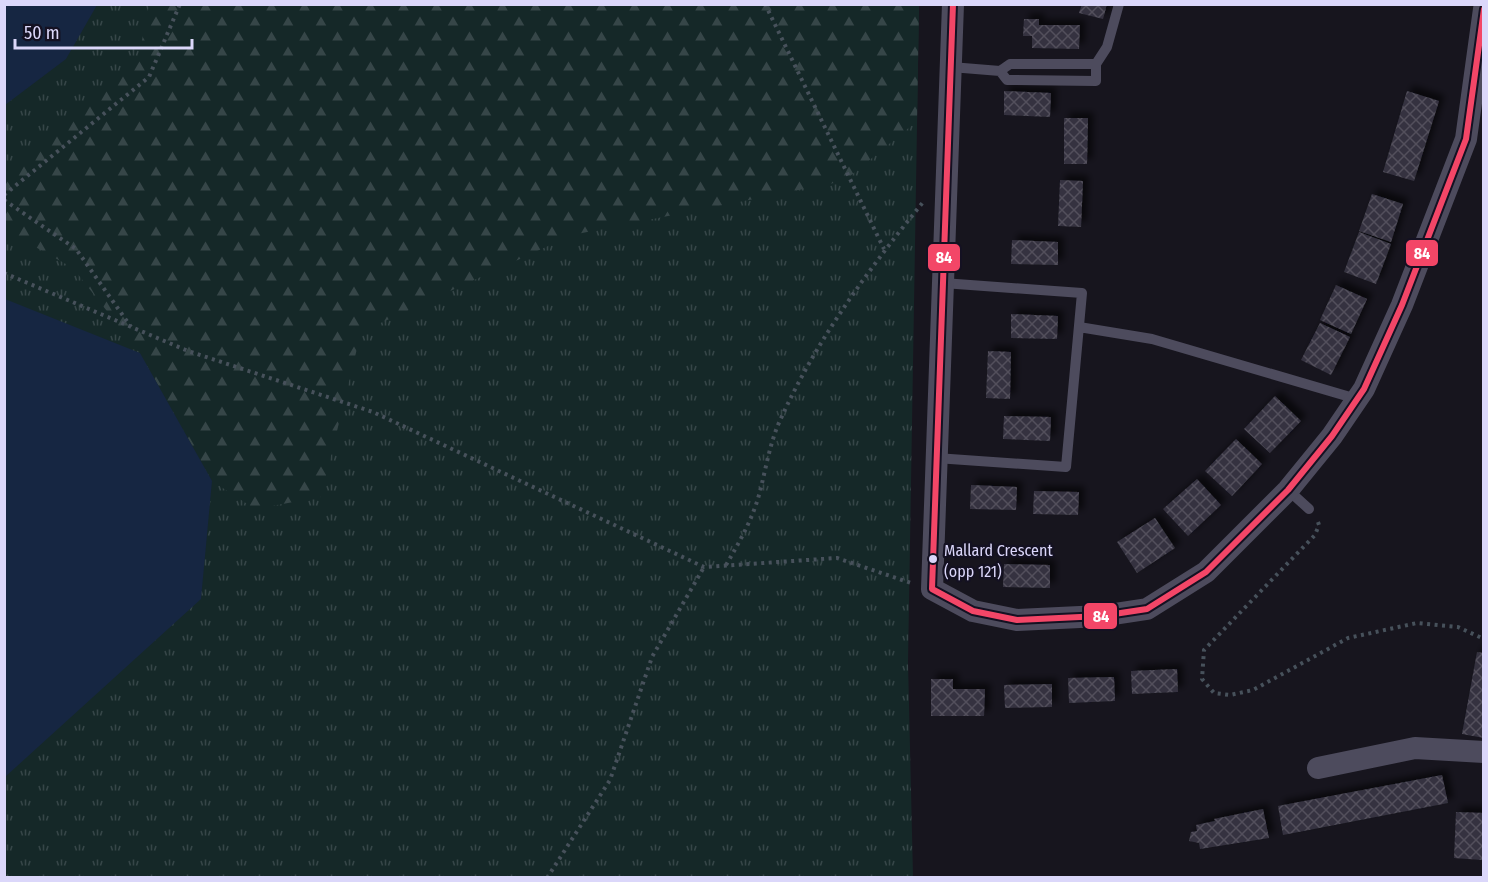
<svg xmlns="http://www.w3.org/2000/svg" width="1488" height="882" font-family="'Fira Sans Condensed',sans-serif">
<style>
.grass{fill:url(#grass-tufts)}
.forest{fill:url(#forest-firs)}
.water{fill:#162642}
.building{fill:url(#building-cross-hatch);filter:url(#shadow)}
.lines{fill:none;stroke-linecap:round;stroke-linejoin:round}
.path{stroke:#47515b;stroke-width:4;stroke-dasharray:3 4.5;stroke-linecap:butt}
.lane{stroke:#4d4b5d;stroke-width:10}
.street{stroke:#4d4b5d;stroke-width:22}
.bus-1-casing{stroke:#141122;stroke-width:10}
.bus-1{stroke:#f34667;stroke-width:6}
.bus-dot{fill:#dbd7fa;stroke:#141122;stroke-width:2}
.labels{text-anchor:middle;stroke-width:4.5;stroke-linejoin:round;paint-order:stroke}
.bus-label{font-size:16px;fill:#dbd7fa;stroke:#141122;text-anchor:start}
.line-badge{stroke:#141122;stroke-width:2}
.badge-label{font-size:16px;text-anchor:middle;font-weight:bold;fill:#fff}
</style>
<defs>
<pattern id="grass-tufts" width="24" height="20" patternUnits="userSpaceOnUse" patternTransform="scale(1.5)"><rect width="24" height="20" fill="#152828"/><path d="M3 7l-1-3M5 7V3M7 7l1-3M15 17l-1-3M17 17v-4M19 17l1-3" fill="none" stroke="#364648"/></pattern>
<pattern id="forest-firs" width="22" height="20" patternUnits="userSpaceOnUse" patternTransform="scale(1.5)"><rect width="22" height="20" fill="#152828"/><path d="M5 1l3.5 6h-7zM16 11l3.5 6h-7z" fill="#364648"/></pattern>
<pattern id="building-cross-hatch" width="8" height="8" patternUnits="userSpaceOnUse" patternTransform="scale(1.5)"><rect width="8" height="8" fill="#353340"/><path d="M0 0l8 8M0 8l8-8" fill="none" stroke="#52505c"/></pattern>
<filter id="shadow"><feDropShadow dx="5.5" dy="-5.5" stdDeviation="3" flood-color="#0009"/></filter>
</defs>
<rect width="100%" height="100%" fill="#17151e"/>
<path class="grass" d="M5,5H919L908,662L913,877L5,878Z"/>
<path class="forest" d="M149,5H919L917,121L844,181L572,235L361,332L321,497L255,509L212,481L140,353L73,268L5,230V169L139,55Z"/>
<path class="water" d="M5,4L97,5L66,59L5,105Z
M5,299L140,353L212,481L201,599L5,777Z"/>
<path class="building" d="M1082,4H1107L1103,19L1079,13Z
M1024,19H1039V25H1080L1079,49L1032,48V36H1023Z
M1004,91L1051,93L1050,117L1004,115Z
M1407,91L1439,101L1414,181L1383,172Z
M1064,118H1088L1087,164H1064Z
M1060,180L1083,181L1081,227L1058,226Z
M1372,194L1403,204L1391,242L1359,231Z
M1359,232L1391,244L1376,284L1344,272Z
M1012,240L1058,242V265L1011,264Z
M1336,285L1367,299L1351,334L1320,320Z
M1011,314L1058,316L1057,339L1011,338Z
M1320,323L1350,337L1331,375L1301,360Z
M988,351L1011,352L1010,399L986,398Z
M1275,396L1301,421L1270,453L1244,429Z
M1004,416L1051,417L1050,441L1003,439Z
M1236,439L1262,464L1232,496L1205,471Z
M1197,479L1221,505L1188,536L1163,509Z
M971,485L1017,487L1016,510L970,509Z
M1034,491L1079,492L1078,515L1033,514Z
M1155,518L1175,548L1137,573L1117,542Z
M1004,564L1050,565V588L1003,587Z
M1477,652L1484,653V738L1462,734Z
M1177,669L1178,692L1132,694L1131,671Z
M1114,677L1115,701L1069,703L1068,678Z
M931,679H953V689H985L984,716H931Z
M1052,684V707L1005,708L1004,685Z
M1442,775L1448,803L1283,835L1278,806Z
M1263,809L1269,838L1200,849L1199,843L1189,841L1191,832L1197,831L1196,825L1215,821L1214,819Z
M1456,812L1484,813L1482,860L1454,858Z"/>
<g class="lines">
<path class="path" d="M765,4L884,249
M4,195L149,77L180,4
M4,200L76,249L131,327
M4,273L188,351L373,412L704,567L837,558L911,583
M1318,522L1319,525L1315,535L1204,650L1202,679L1214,693L1230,695L1253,690L1348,638L1417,623L1458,627L1484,639
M726,565C739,543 752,520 759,495C765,473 769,447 778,425C814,343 868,270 924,201
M547,878L610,780L652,657L704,567"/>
<path class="lane" d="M951,67L1000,71L1010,64H1096L1107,47L1119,4
M1000,71L1007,80L1096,81V64
M1079,327L1152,339L1357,399
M936,458L1066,467L1082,293L943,283
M1288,490L1309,509"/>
<path class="street" d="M953,4L932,589L973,611L1017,620L1101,616L1147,609L1206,572L1288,490L1332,436L1364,389L1402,305L1466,139L1484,9
M1318,768L1415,748L1484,752"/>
<defs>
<path id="bus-1" d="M953,4L932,589L973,611L1017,620L1101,616L1147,609L1206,572L1288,490L1332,436L1364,389L1402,305L1466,139L1484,9"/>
</defs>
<use href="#bus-1" class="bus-1-casing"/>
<use href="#bus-1" class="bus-1"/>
</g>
<circle class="bus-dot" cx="933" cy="559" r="5"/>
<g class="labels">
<g class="bus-label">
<text x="944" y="556">Mallard Crescent<tspan x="944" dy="21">(opp 121)</tspan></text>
</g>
</g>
<g class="line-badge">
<rect x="1405" y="239" width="34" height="28" rx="6" fill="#f34667"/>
<rect x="927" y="243" width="34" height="29" rx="6" fill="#f34667"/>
<rect x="1083" y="602" width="35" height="28" rx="6" fill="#f34667"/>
</g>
<g class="badge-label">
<text x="1422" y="259">84</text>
<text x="944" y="263">84</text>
<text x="1101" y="622">84</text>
</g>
<rect width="1488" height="882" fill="none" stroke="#dbd7fa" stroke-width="12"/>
<path d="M15 39v9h177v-9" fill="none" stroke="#dbd7fa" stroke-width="3"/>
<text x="24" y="39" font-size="18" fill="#dbd7fa" stroke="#141122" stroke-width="4.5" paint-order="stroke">50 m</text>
</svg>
